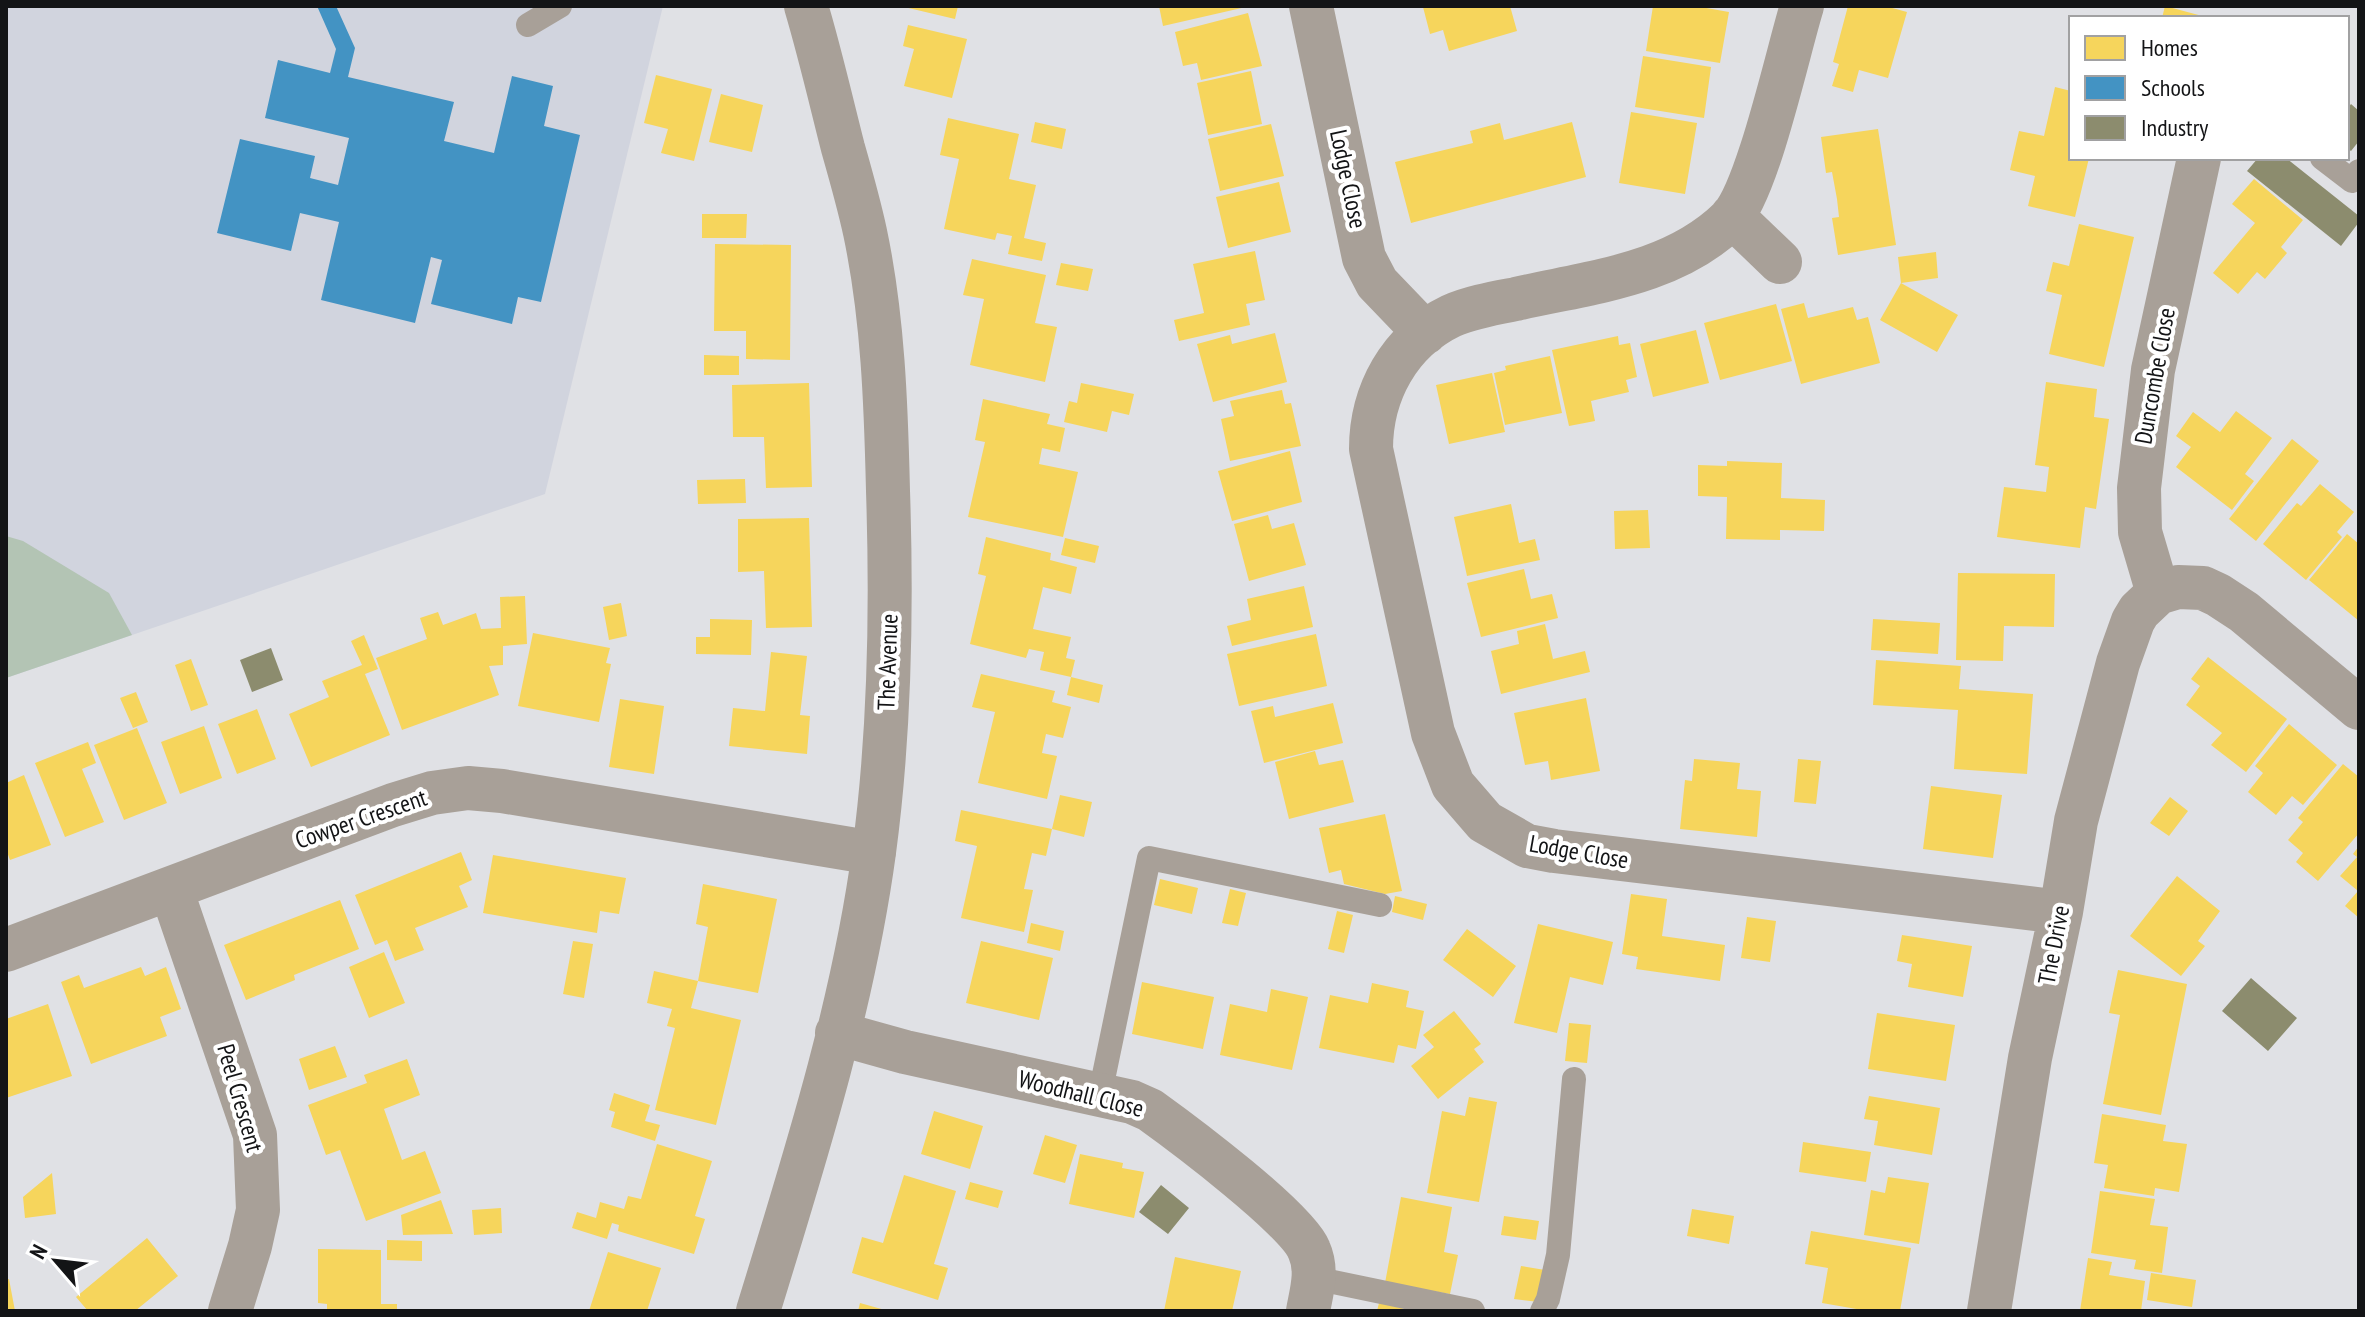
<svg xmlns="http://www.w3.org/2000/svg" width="2365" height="1317" font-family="'PT Sans Narrow',sans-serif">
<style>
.built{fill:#d1d4de}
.forest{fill:#b3c4b4}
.homes{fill:#f6d55c}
.schools{fill:#4393c3}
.industry{fill:#8c8c6e}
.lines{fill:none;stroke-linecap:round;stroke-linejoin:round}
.lane{stroke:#a8a098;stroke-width:24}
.street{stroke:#a8a098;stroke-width:44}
.labels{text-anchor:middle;stroke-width:8;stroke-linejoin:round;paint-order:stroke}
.street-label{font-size:24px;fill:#131416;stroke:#fff}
</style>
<rect width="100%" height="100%" fill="#e0e1e5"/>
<path class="built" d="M6,6H663L545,494L6,678Z"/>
<path class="forest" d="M6,536L23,541L109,593L132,635L6,678Z"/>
<path class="homes" d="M900,6H958L955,19Z
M1159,6H1246V7L1163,26Z
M1510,6L1517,31L1449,51L1443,30L1430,34L1423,7Z
M1653,6H1695L1729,12L1720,63L1646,51Z
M1848,6H1885L1907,12L1888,78L1859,70L1853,92L1832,86L1839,64L1833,62Z
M2165,6L2206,17V18H2162Z
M1248,13L1262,66L1201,80L1197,63L1183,66L1175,32Z
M908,25L967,39L952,98L904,86L914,49L903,46Z
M1643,56L1711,67L1704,118L1635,107Z
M1251,71L1262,124L1208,135L1197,83Z
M656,75L712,89L694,161L661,153L668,129L644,123Z
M2055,87L2071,91V158H2089L2075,217L2028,206L2035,176L2010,170L2019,131L2044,136Z
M721,94L763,105L752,152L709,142Z
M1631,112L1697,123L1685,194L1619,183Z
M948,118L1019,134L1009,179L1036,185L1024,238L1046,243L1042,261L1008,254L1012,236L997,233L995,240L944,229L959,159L940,155Z
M1035,122L1066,129L1062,149L1031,142Z
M1572,122L1586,177L1411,223L1395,162L1473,143L1470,131L1500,123L1504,140Z
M1271,124L1284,176L1220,191L1208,139Z
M1878,129L1896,245L1838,255L1832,218L1839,217L1837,199L1832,172L1826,173L1821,137Z
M2254,179L2303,220L2281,247L2287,253L2265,279L2257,272L2238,294L2213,273L2255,223L2232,204Z
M1279,182L1291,232L1228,248L1216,197Z
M702,214H747L746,238H702Z
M2079,224L2134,237L2104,367L2049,354L2062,295L2046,291L2053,262L2069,266Z
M715,244L791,245L790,360L746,359V331H714Z
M1255,251L1265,300L1246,304L1250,325L1179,341L1174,320L1204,313L1193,264Z
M1936,252L1938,278L1901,283L1898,257Z
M972,259L1046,275L1035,323L1057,327L1045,382L970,365L984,299L963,295Z
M1061,263L1093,269L1088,291L1056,285Z
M1901,283L1958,315L1937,352L1880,320Z
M1804,303L1808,318L1853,307L1857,320L1868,317L1880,363L1801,384L1781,309Z
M1776,304L1792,361L1720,380L1704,323Z
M1696,330L1709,383L1653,397L1640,344Z
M1275,333L1287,382L1213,402L1197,344L1230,335L1232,344Z
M1618,336L1619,345L1630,343L1637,377L1626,380L1629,392L1591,401L1595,421L1569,426L1552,350Z
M704,355L739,356V375H704Z
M1550,356L1562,413L1505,425L1494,373L1506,370L1505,366Z
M1492,373L1505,432L1449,444L1436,385Z
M2046,382L2097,389L2094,417L2109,419L2096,509L2085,507L2080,548L1997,537L2004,487L2046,492L2049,467L2035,465Z
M809,383L812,487L766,488L764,437H733L732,385Z
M1081,383L1134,394L1129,415L1112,411L1107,432L1064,422L1069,401L1077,403Z
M1282,390L1285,404L1291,403L1301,446L1230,461L1221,419L1234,416L1230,401Z
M983,399L1050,414L1047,424L1065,428L1060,452L1042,448L1039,464L1078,472L1063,537L968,517L985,442L975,440Z
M2236,411L2272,438L2245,474L2254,481L2232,510L2176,467L2191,447L2176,436L2193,412L2220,432Z
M2292,439L2319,461L2256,541L2229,519Z
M1290,451L1302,502L1232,521L1218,471Z
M1727,461L1782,463L1781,498L1825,500L1824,531L1780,530V540L1726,539L1727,497L1698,496V465L1727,466Z
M745,479L746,503L698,504L697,480Z
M2320,484L2354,512L2337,532L2342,537L2306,580L2263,544L2297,503L2301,506Z
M1511,504L1519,543L1535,539L1540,560L1467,576L1454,517Z
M1648,510L1650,548L1615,549L1614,511Z
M1268,515L1272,529L1294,523L1306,565L1249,581L1234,524Z
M809,518L812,627L766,628L764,571L738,572V519Z
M2347,534L2359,544V621L2309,580Z
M986,537L1051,553L1050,560L1077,567L1071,594L1043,587L1033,629L1071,637L1066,658L1075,660L1071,677L1040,670L1044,652L1029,649L1026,658L970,644L986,576L978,574Z
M1065,538L1099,546L1095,563L1061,555Z
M1524,569L1531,599L1552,594L1558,618L1481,637L1467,583Z
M1958,573L2055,574L2054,627L2004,626L2003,661L1956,660Z
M1304,586L1313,627L1232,646L1227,626L1251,620L1247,599Z
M525,596L527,644L503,646V665L489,666L499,695L402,730L376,658L427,639L420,618L438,612L443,625L476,613L481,629L501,628L500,597Z
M621,603L627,636L609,640L603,607Z
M710,619L752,620L751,655L696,654V637H710Z
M1873,619L1940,623L1938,654L1871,650Z
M1545,624L1553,659L1585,651L1590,672L1501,694L1491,651L1519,644L1517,631Z
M533,633L610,648L606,663L611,664L599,722L518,706Z
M1316,634L1327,686L1239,706L1227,654Z
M364,635L378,669L365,674L390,735L311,767L289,714L329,697L322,681L362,665L351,641Z
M771,652L807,656L800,715L810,716L807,754L729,746L733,708L765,711Z
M2208,657L2287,719L2246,772L2211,745L2222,733L2186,705L2200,686L2191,679Z
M191,659L208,705L191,711L175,665Z
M1876,660L1961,666L1959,689L2033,694L2027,774L1954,769L1958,710L1873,705Z
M981,674L1055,691L1052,702L1071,707L1063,738L1046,734L1042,753L1057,756L1047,799L978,783L995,712L972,707Z
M1071,677L1103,685L1099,703L1067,695Z
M136,692L148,722L133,728L120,698Z
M1586,698L1600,771L1551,780L1548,761L1525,765L1514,713Z
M620,699L664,706L654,774L609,767Z
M1333,703L1343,743L1264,763L1251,711L1273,706L1275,717Z
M257,709L276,759L237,774L218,724Z
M2289,724L2337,765L2303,805L2292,796L2276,815L2248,792L2263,773L2255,766Z
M204,726L222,778L180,794L161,742Z
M137,728L167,803L124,820L94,745Z
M88,742L96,763L82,769L104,822L65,837L35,763Z
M1315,751L1319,765L1343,760L1354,802L1289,819L1275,762Z
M1694,759L1740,763L1737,789L1761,791L1757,837L1680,829L1685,780L1692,781Z
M1798,759L1821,761L1816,804L1794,802Z
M2343,764L2359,777V833L2318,881L2296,862L2303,853L2288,840L2303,822L2298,818Z
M24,775L51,845L10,860L6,849V783Z
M1931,786L2002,795L1993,858L1923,849Z
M1060,795L1092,802L1084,837L1052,829Z
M2170,797L2188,811L2169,836L2150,823Z
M961,810L1052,829L1046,856L1032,853L1024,889L1033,890L1024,932L961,918L977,846L955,841Z
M1385,814L1402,891L1385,894L1344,884L1341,870L1329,873L1319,828Z
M2359,846V918L2345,906L2358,891L2340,876L2357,857L2353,854Z
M461,852L472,880L459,886L468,907L415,928L424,950L395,961L387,940L375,945L355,895Z
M493,855L626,878L619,914L600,911L597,933L483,913Z
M2177,876L2220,911L2198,941L2205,946L2181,976L2130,936Z
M1160,879L1198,888L1192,914L1154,905Z
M703,884L777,899L758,993L698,981L708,927L696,924Z
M1230,889L1246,893L1238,926L1222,923Z
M1631,894L1667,899L1662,936L1725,945L1720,981L1636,969L1638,957L1622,954Z
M1395,896L1427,904L1423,920L1392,912Z
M340,900L359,949L294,975L295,980L246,1000L224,945Z
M1337,911L1353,915L1344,953L1328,949Z
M1747,917L1776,921L1770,962L1741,958Z
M1031,923L1064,931L1060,951L1027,943Z
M1538,924L1613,942L1603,985L1570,977L1557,1033L1514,1023Z
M1467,929L1516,966L1493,997L1443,960Z
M1902,935L1972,946L1963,997L1908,987L1912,964L1897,961Z
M573,941L593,944L584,998L563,994Z
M981,941L1053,958L1039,1020L966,1003Z
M384,952L405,1003L369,1018L349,967Z
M141,967L145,976L166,967L181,1009L160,1017L167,1036L91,1064L61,982L79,975L84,988Z
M2118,970L2187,984L2161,1115L2103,1104L2120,1015L2109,1013Z
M654,971L698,981L691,1008L741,1020L716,1125L655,1110L675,1028L667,1026L672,1009L647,1003Z
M1142,982L1214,997L1203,1049L1132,1034Z
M1372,983L1409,991L1406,1007L1424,1011L1416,1049L1398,1045L1394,1063L1319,1048L1330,995L1368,1003Z
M1271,989L1308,997L1292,1070L1220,1055L1230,1004L1267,1012Z
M48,1004L72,1076L6,1098V1019Z
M1454,1011L1481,1044L1474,1049L1484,1062L1438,1099L1411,1066L1434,1047L1423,1035Z
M1877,1013L1955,1025L1946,1081L1868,1069Z
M1569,1023L1591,1025L1587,1063L1565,1061Z
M335,1046L347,1077L309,1090L299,1059Z
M407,1059L420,1095L384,1109L402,1160L425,1151L441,1193L366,1221L340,1150L326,1155L308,1105L367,1083L364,1075Z
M614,1093L650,1105L645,1121L660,1125L655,1141L611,1127L615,1112L609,1110Z
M1869,1096L1940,1108L1932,1155L1874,1145L1878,1121L1864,1119Z
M1469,1097L1497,1102L1479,1202L1427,1193L1442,1111L1465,1116Z
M934,1111L983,1126L970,1169L921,1154Z
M2102,1114L2166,1125L2163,1141L2187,1144L2179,1192L2155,1188L2154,1196L2104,1188L2108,1165L2094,1163Z
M1045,1135L1077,1145L1065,1183L1033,1174Z
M1803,1142L1871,1152L1866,1182L1799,1172Z
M657,1144L712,1161L695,1216L705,1219L694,1254L618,1231L619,1225L612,1223L607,1239L572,1228L577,1212L596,1218L600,1202L624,1209L628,1196L641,1199Z
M1080,1154L1123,1163L1122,1168L1144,1172L1134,1218L1069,1204Z
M52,1173L56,1214L25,1218L23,1197Z
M904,1175L956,1191L934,1264L948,1268L938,1300L852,1273L862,1237L883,1243Z
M1888,1177L1929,1183L1919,1244L1864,1235L1871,1190L1885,1193Z
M970,1182L1003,1191L998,1208L965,1199Z
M2100,1191L2155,1199L2150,1225L2168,1227L2162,1273L2134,1269L2136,1260L2091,1253Z
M1401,1197L1452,1207L1444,1252L1458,1255L1450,1294L1385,1283Z
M441,1200L453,1234L403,1235L401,1215Z
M501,1208L502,1233L474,1235L472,1210Z
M1692,1209L1734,1216L1729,1244L1687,1236Z
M1504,1216L1539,1221L1536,1240L1501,1235Z
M1811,1231L1911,1248L1900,1311H1868L1822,1303L1828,1268L1805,1264Z
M147,1238L178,1276L135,1311H88L76,1297Z
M387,1240L422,1241V1261L387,1260Z
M318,1249L381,1250V1304H397V1311H327V1304L318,1303Z
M608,1252L661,1268L647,1311H589Z
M1175,1257L1241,1271L1232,1311H1164Z
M2088,1258L2112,1262L2109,1275L2145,1281L2141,1311H2080Z
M1521,1266L1545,1270L1539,1302L1514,1299Z
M2151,1273L2196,1280L2192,1307L2147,1300Z
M9,1279L15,1311H6V1280Z
M860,1303L885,1310V1311H858Z
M1379,1303L1415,1311H1377Z"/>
<path class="schools" d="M317,6H336L355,48L348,77L454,102L444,141L494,153L512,76L553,86L544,126L580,135L541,302L518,297L512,324L431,304L442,260L431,257L415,323L321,300L339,222L300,213L291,251L217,233L240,139L315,156L310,178L338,185L349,138L265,118L278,60L330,73L336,49Z"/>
<path class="industry" d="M2351,104L2359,111V141L2351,151L2347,148V109Z
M2258,158H2286L2359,216V222L2341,246L2247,171Z
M271,648L283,680L252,692L240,660Z
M2251,978L2297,1018L2268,1051L2222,1011Z
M1161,1185L1189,1208L1168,1234L1139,1212Z"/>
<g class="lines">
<path class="lane" d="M528,25L560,6
M2322,158L2352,181L2359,171
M1100,1094L1149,858L1380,905
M1314,1278L1473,1311
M1542,1311L1548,1299L1558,1255L1574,1079"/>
<path class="street" d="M1311,6L1364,258L1377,283L1425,333
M1802,6C1788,51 1758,190 1730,219C1673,275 1590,282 1516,299C1495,303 1471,307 1451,316C1399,341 1371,393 1371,449L1433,733L1453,785L1485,822L1527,846L1554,851L2061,912
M1732,216L1780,262
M2158,593L2140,532L2139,488L2153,370L2199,158
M171,889L255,1135L258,1210L250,1246L230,1311
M6,950L393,805L432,793L468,788L502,791L874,853
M837,1033L905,1052L1132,1102L1150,1110C1182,1133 1297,1219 1309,1250C1318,1270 1312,1290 1308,1311
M758,1311C804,1161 853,1007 874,852C890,733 892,611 888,491C886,405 883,317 865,232C859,204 851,176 843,148C831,101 820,53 806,6
M1989,1311L2030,1058L2061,912L2076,821L2118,663L2133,621L2139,611L2158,593L2178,587L2203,588L2218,595L2244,612L2359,708"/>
</g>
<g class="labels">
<g class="street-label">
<text transform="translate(1348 179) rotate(78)" y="8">Lodge Close</text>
<text transform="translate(2155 376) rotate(-80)" y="8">Duncombe Close</text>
<text transform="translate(888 662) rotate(-88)" y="8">The Avenue</text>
<text transform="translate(361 819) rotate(-19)" y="8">Cowper Crescent</text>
<text transform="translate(1579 852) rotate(10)" y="8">Lodge Close</text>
<text transform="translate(2054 945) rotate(-79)" y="8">The Drive</text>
<text transform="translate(1081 1094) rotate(14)" y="8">Woodhall Close</text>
<text transform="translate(240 1098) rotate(74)" y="8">Peel Crescent</text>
</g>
</g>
<rect width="2365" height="1317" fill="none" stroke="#131416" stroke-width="16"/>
<rect x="2069" y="16" width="280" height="144" fill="#ffffff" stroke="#a1a1a2" stroke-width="2"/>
<rect x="2085" y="36" width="40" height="24" fill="#f6d55c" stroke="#a1a1a2" stroke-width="2"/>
<text x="2141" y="56" font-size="24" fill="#131416">Homes</text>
<rect x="2085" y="76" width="40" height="24" fill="#4393c3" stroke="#a1a1a2" stroke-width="2"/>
<text x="2141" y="96" font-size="24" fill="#131416">Schools</text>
<rect x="2085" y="116" width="40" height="24" fill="#8c8c6e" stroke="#a1a1a2" stroke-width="2"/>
<text x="2141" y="136" font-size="24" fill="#131416">Industry</text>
<g transform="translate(56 1261) rotate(298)" stroke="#ffffff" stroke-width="6" paint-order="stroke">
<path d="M0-6L14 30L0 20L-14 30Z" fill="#131416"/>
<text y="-12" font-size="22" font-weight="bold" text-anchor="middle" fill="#131416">N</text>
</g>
</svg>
